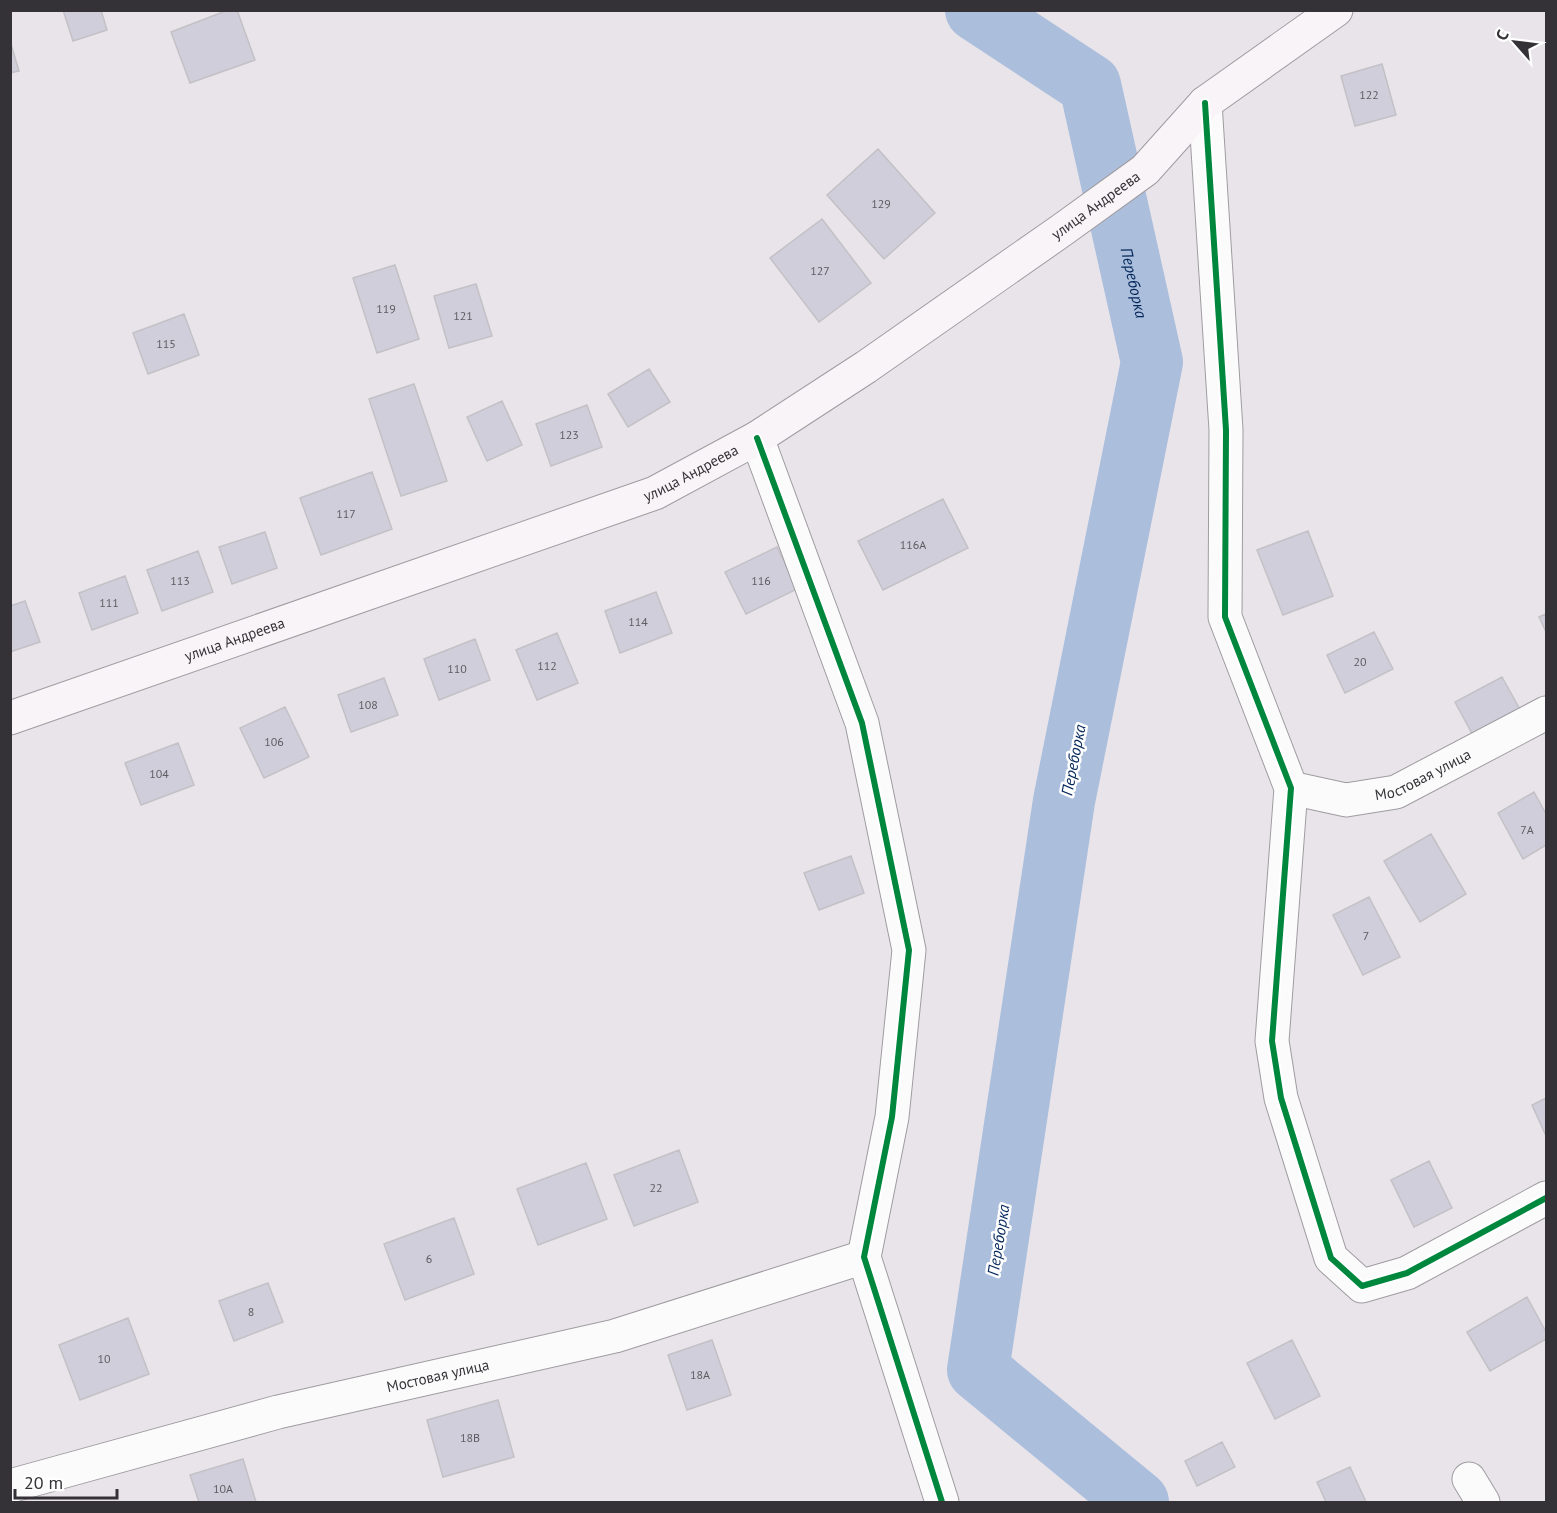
<svg xmlns="http://www.w3.org/2000/svg" width="1557" height="1513" font-family="'PT Sans',sans-serif">
<style>
.lines{fill:none;stroke-linecap:round;stroke-linejoin:round}
.river{stroke:#abbedc;stroke-width:62}
.building{fill:#d0ceda;stroke:#c3c1c6;stroke-width:1.5}
.minor-casing{stroke:#9f9ca0;stroke-width:35}
.secondary-casing{stroke:#9f9ca0;stroke-width:35}
.minor{stroke:#fcfbfc;stroke-width:33}
.secondary{stroke:#f8f4f7;stroke-width:33}
.cycleway-casing{stroke:#fff;stroke-width:10}
.cycleway{stroke:#00873e;stroke-width:6}
.labels{text-anchor:middle;stroke-width:5;stroke-linejoin:round;paint-order:stroke}
.number-label{font-size:12px;fill:#5e5c62}
.street-label{font-size:15px;fill:#343236;stroke:#fff}
.water-label{font-size:16px;font-style:italic;fill:#032658;stroke:#fff}
</style>
<rect width="100%" height="100%" fill="#e8e4ea"/>
<g class="lines">
<path class="river" id="s1" d="M976,10L1090,85L1152,362L1064,801L978,1370L1138,1502"/>
</g>
<path class="building" d="M63,10H101L107,30L73,41Z
M228,10H237L255,60L190,83L171,32Z
M10,41L19,71L10,73Z
M1382,64L1396,115L1355,126L1341,76Z
M878,149L935,213L884,259L827,195Z
M822,219L871,283L819,322L770,258Z
M395,265L419,339L377,353L353,278Z
M476,284L492,336L449,348L434,296Z
M184,314L199,355L148,374L133,333Z
M649,369L670,402L628,427L608,394Z
M414,384L447,481L401,496L369,399Z
M502,401L522,445L487,461L467,417Z
M587,405L602,447L551,466L536,424Z
M372,472L392,529L321,555L300,498Z
M943,499L968,548L883,590L858,541Z
M1308,531L1333,596L1283,615L1257,550Z
M265,532L277,568L232,584L219,547Z
M777,547L797,589L746,614L725,572Z
M198,551L213,592L162,611L147,570Z
M125,576L138,613L92,630L79,593Z
M656,592L672,633L620,653L605,611Z
M25,601L40,642L10,652V606Z
M1546,614V632L1539,617Z
M1374,632L1393,669L1345,693L1327,655Z
M557,633L578,683L537,700L516,650Z
M475,639L490,680L439,700L424,659Z
M1502,677L1522,713L1475,739L1455,702Z
M384,678L398,715L351,732L338,695Z
M285,707L309,757L264,778L240,728Z
M178,743L194,785L141,805L125,763Z
M1534,792L1546,814V845L1523,859L1498,813Z
M1431,834L1466,894L1420,922L1384,861Z
M851,856L864,893L819,910L804,873Z
M1369,897L1400,957L1363,975L1333,915Z
M1546,1098V1136L1532,1105Z
M679,1150L698,1202L634,1226L614,1175Z
M1429,1161L1452,1208L1414,1227L1391,1180Z
M586,1163L607,1219L538,1245L517,1189Z
M454,1218L474,1274L405,1300L384,1244Z
M268,1283L283,1322L234,1341L219,1301Z
M1527,1297L1546,1332V1339L1490,1371L1467,1332Z
M128,1318L149,1374L80,1400L59,1345Z
M712,1340L731,1395L687,1410L668,1355Z
M1292,1340L1320,1396L1275,1419L1247,1363Z
M498,1400L514,1457L443,1477L427,1420Z
M1222,1442L1235,1467L1197,1486L1185,1461Z
M243,1459L256,1502H199L190,1475Z
M1350,1467L1366,1502H1326L1317,1482Z"/>
<g class="lines">
<defs>
<g id="minor">
<path d="M1205,103L1226,430L1225,617L1291,788L1272,1041L1281,1098L1331,1258L1362,1286L1407,1273L1546,1198"/>
<path d="M757,438L862,723L909,950L892,1117L864,1257L942,1502"/>
<path id="s2" d="M1291,788L1346,800L1396,792L1546,713"/>
<path d="M1469,1479L1483,1502"/>
<path id="s3" d="M10,1486L278,1412L615,1336L864,1257"/>
</g>
<g id="secondary">
<path id="s4" d="M10,718L655,493L757,438L866,367L1062,230L1145,170L1205,103L1336,10"/>
</g>
</defs>
<use href="#minor" class="minor-casing"/>
<use href="#secondary" class="secondary-casing"/>
<use href="#minor" class="minor"/>
<use href="#secondary" class="secondary"/>
<defs>
<path id="cycleway" d="M1205,103L1226,430L1225,617L1291,788L1272,1041L1281,1098L1331,1258L1362,1286L1407,1273L1546,1198
M757,438L862,723L909,950L892,1117L864,1257L942,1502"/>
</defs>
<use href="#cycleway" class="cycleway-casing"/>
<use href="#cycleway" class="cycleway"/>
</g>
<g class="labels">
<g class="number-label">
<text x="1369" y="99">122</text>
<text x="881" y="208">129</text>
<text x="820" y="275">127</text>
<text x="386" y="313">119</text>
<text x="463" y="320">121</text>
<text x="166" y="348">115</text>
<text x="569" y="439">123</text>
<text x="346" y="518">117</text>
<text x="913" y="549">116А</text>
<text x="180" y="585">113</text>
<text x="761" y="585">116</text>
<text x="109" y="607">111</text>
<text x="638" y="626">114</text>
<text x="1360" y="666">20</text>
<text x="547" y="670">112</text>
<text x="457" y="673">110</text>
<text x="368" y="709">108</text>
<text x="274" y="746">106</text>
<text x="159" y="778">104</text>
<text x="1527" y="834">7А</text>
<text x="1366" y="940">7</text>
<text x="656" y="1192">22</text>
<text x="429" y="1263">6</text>
<text x="251" y="1316">8</text>
<text x="104" y="1363">10</text>
<text x="700" y="1379">18А</text>
<text x="470" y="1442">18В</text>
<text x="223" y="1493">10А</text>
</g>
<g class="street-label">
<text dy="5" stroke="none"><textPath href="#s4" startOffset="1210">улица Андреева</textPath></text>
<text dy="5" stroke="none"><textPath href="#s4" startOffset="724">улица Андреева</textPath></text>
<text dy="5" stroke="none"><textPath href="#s4" startOffset="238">улица Андреева</textPath></text>
<text dy="5" stroke="none"><textPath href="#s2" startOffset="138">Мостовая улица</textPath></text>
<text dy="5" stroke="none"><textPath href="#s3" startOffset="442">Мостовая улица</textPath></text>
</g>
<g class="water-label">
<text dy="6" stroke="none"><textPath href="#s1" startOffset="339">Переборка</textPath></text>
<text transform="translate(1073 760) rotate(-79)" y="6">Переборка</text>
<text transform="translate(998 1240) rotate(-81)" y="6">Переборка</text>
</g>
</g>
<rect width="1557" height="1513" fill="none" stroke="#343236" stroke-width="24"/>
<g transform="translate(1515 42) rotate(298)" stroke="#ffffff" stroke-width="4.5" paint-order="stroke">
<path d="M0-4.5L10 22L0 15L-10 22Z" fill="#343236"/>
<text y="-9" font-size="16" font-weight="bold" text-anchor="middle" fill="#343236">С</text>
</g>
<path d="M15 1489v9h102v-9" fill="none" stroke="#343236" stroke-width="3"/>
<text x="24" y="1489" font-size="18" fill="#343236" stroke="#ffffff" stroke-width="4.5" paint-order="stroke">20 m</text>
</svg>
